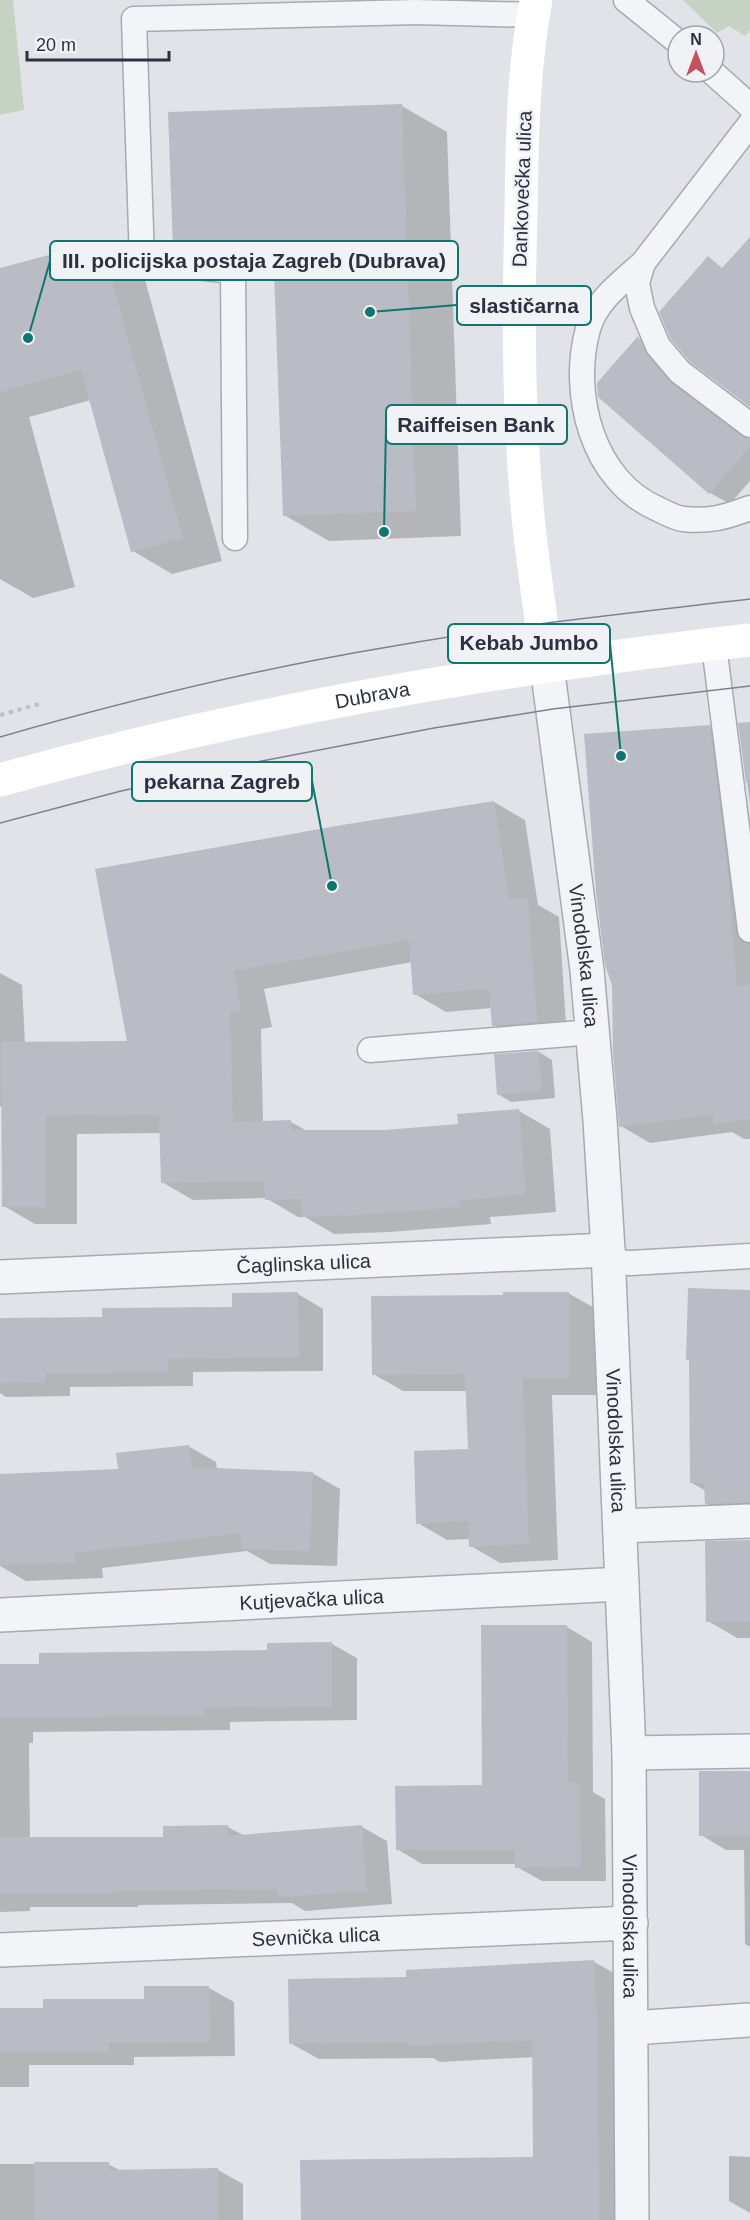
<svg xmlns="http://www.w3.org/2000/svg" width="750" height="2220" font-family="Helvetica,sans-serif">
<style>
.green{fill:#c6d2c3}
.shadow{fill:#0003}
.building{fill:#b9bcc5}
.lines{fill:none;stroke-linecap:round;stroke-linejoin:round}
.service-casing{stroke:#a7aab2;stroke-width:27}
.minor-casing{stroke:#a7aab2;stroke-width:36}
.tertiary-casing{stroke:#a7aab2;stroke-width:36}
.path{stroke:#bfc1c7;stroke-width:4;stroke-dasharray:4.5 4.5;stroke-linecap:butt}
.service{stroke:#f3f4f7;stroke-width:24}
.minor{stroke:#f3f4f7;stroke-width:33}
.tertiary{stroke:#f3f4f7;stroke-width:33}
.secondary{stroke:#fff;stroke-width:33}
.tram{stroke:#7c8291;stroke-width:1.5}
.labels{text-anchor:middle;stroke-width:5;stroke-linejoin:round;paint-order:stroke}
.street-label{font-size:20px;fill:#2b313f;stroke:#f1f2f6}
.leader{fill:none;stroke:#0f766e;stroke-width:2}
.callout-dot{fill:#0f766e;stroke:#f1f2f6;stroke-width:2}
.callout{fill:#f1f2f6;stroke:#0f766e;stroke-width:2}
.callout-label{font-size:21px;text-anchor:middle;font-weight:bold;fill:#2b313f}
</style>
<rect width="100%" height="100%" fill="#e1e3e8"/>
<path class="green" d="M0,0H13L24,110L0,115Z
M683,0H750V30L745,36L729,26L717,33Z"/>
<path class="shadow" d="M402,106L447,132L461,536L329,541L284,515L276,272L220,274L175,248Z
M101,242L141,265L222,561L172,574L133,551L91,400L29,417L75,587L33,598L0,579V270Z
M639,338L658,349L667,368L691,397L750,440V481L730,504L710,493Z
M750,723V804L740,724Z
M709,726L738,743L750,835V1139H744L732,1132L650,1143L621,1126Z
M494,802L525,820L538,905L559,917L567,1039L524,1043L493,1025L492,1008L446,1012L415,994L412,962L264,989L272,1027L261,1029L263,1123L291,1122L307,1131H385L459,1125L519,1111L550,1129L556,1212L490,1217L491,1224L390,1232L334,1234L305,1217H298L266,1198L193,1200L162,1182L161,1133L77,1134V1224H35L4,1206L3,1106H0V973L22,985L25,1043L129,1042L97,870Z
M539,1052L552,1060L555,1098L511,1102L498,1094Z
M750,1291V1519L735,1520L706,1503V1491L692,1483L691,1362L687,1359Z
M568,1293L598,1310V1395H552L558,1560L500,1563L471,1546L470,1539L447,1540L418,1523L469,1451L467,1391H403L373,1374L505,1296Z
M298,1294L323,1309V1371L193,1372V1386L70,1387V1396L6,1397L0,1393V1320L104,1318L234,1308Z
M188,1446L216,1462L217,1470L312,1473L340,1489L337,1566L270,1564L247,1551L102,1568L103,1578L26,1581L0,1566V1475L119,1470Z
M750,1541V1638H737L708,1621Z
M567,1627L592,1642L593,1792L605,1799L606,1881H542L517,1867V1864H422L397,1849L484,1786Z
M332,1644L357,1658V1720L230,1722V1730L33,1732V1743H29L30,1838H164V1827H228L245,1836L362,1827L387,1841L392,1904L305,1911L292,1903L138,1905V1907H30V1911L0,1912V1666L40,1665L268,1651Z
M750,1773V1947L745,1944L744,1850H726L701,1835Z
M594,1962L623,1978L627,2220H302L534,2159V2057L440,2062L433,2058L319,2059L290,2043L408,1979Z
M209,1988L234,2002L235,2056L134,2057V2065H29V2087H0V2010H45L145,2001Z
M729,2156L750,2157V2213L729,2201Z
M0,2164H108L121,2171L218,2170L243,2184V2220H0Z"/>
<path class="building" d="M402,104L416,511L283,516L273,245L173,248L168,112Z
M750,237V407L690,362L670,338L659,312L708,256L722,268Z
M101,241L183,538L131,552L81,370L0,392V268Z
M638,336L647,355L671,383L741,436L750,439V447L709,494L598,397L597,383Z
M750,722V782L746,783L738,723Z
M710,725L727,863L737,986L750,985V1119L714,1124L713,1115L619,1127L613,1052L612,985L605,965L596,892L584,734Z
M494,801L509,899L528,898L537,1022L492,1026L489,989L413,995L409,940L234,971L241,1010L230,1012L233,1122L291,1120L292,1130H385L458,1124L457,1114L519,1109L526,1195L460,1200V1207L358,1215L302,1217L301,1199L265,1200L264,1181L161,1183L159,1115L46,1116V1207H2L1,1042L127,1041L95,869L342,825Z
M539,1051L542,1091L497,1095L494,1054Z
M688,1288L750,1290V1502L705,1504L704,1483H690L689,1360H686Z
M298,1292L299,1357L168,1359V1372L45,1374V1382L0,1383V1318L102,1317V1308L232,1307V1293Z
M503,1292H569V1378H523L529,1544L469,1547L468,1521L416,1524L414,1451L468,1449L465,1374L372,1375L371,1296L503,1295Z
M189,1445L192,1467L313,1472L310,1551L241,1549V1533L75,1553L76,1563L0,1565V1474L118,1469L116,1453Z
M750,1540V1622H706L705,1541Z
M481,1625H567L568,1783H580L581,1867L515,1868V1850H396L395,1786L482,1785Z
M332,1642V1707L205,1708V1716L0,1718V1664H39V1653L267,1650V1643Z
M699,1771H750V1836H699Z
M228,1825V1836L362,1825L367,1891L278,1897L277,1889L113,1891V1894H0V1837H163V1826Z
M594,1960L598,2030L599,2220H301L300,2160L533,2157L532,2040L409,2046V2042L289,2044L288,1979L406,1977V1970Z
M144,1986H209L210,2042L109,2043V2052H0V2008H43V1999H144Z
M34,2162H109V2170L218,2168V2220H34Z"/>
<g class="lines">
<defs>
<path id="service" d="M626,0L678,42
M712,72L750,106
M750,124L643,263L637,283L642,308L658,346L680,372L750,425
M643,263C622,282 596,300 588,329C570,393 592,481 658,509C666,513 675,518 683,519C709,522 726,517 750,508
M235,538L233,271L142,261L134,19L416,12L534,15
M714,645L750,930
M370,1050L593,1032
M609,1262L631,1263L750,1256"/>
<g id="minor">
<path id="s1" d="M0,1277L608,1250"/>
<path d="M620,1526L750,1521"/>
<path id="s2" d="M0,1615L622,1584"/>
<path d="M629,1753L750,1751"/>
<path id="s3" d="M0,1950L631,1923"/>
<path d="M632,2028L750,2020"/>
</g>
<g id="tertiary">
<path id="s4" d="M547,666L587,970L600,1120L608,1250L629,1753L632,2220"/>
</g>
</defs>
<use href="#service" class="service-casing"/>
<use href="#minor" class="minor-casing"/>
<use href="#tertiary" class="tertiary-casing"/>
<path class="path" d="M0,715L39,704"/>
<use href="#service" class="service"/>
<use href="#minor" class="minor"/>
<use href="#tertiary" class="tertiary"/>
<g class="secondary">
<path d="M536,0C523,69 522,142 521,213C518,320 518,428 530,535C535,579 542,622 547,666"/>
<path id="s5" d="M0,780C246,711 496,669 750,640"/>
</g>
<path class="tram" d="M0,737C129,700 261,668 394,646C512,625 631,613 750,599
M0,823L121,791L241,765L434,728L553,709L750,686"/>
</g>
<g class="labels">
<g class="street-label">
<text transform="translate(522 189) rotate(-88)" y="7">Dankovečka ulica</text>
<text dy="7" stroke="none"><textPath href="#s5" startOffset="382">Dubrava</textPath></text>
<text dy="7" stroke="none"><textPath href="#s4" startOffset="292">Vinodolska ulica</textPath></text>
<text dy="7" stroke="none"><textPath href="#s1" startOffset="304">Čaglinska ulica</textPath></text>
<text dy="7" stroke="none"><textPath href="#s4" startOffset="778">Vinodolska ulica</textPath></text>
<text dy="7" stroke="none"><textPath href="#s2" startOffset="312">Kutjevačka ulica</textPath></text>
<text dy="7" stroke="none"><textPath href="#s4" startOffset="1264">Vinodolska ulica</textPath></text>
<text dy="7" stroke="none"><textPath href="#s3" startOffset="316">Sevnička ulica</textPath></text>
</g>
</g>
<path class="leader" d="M28 338L50 261M370 312L457 305M384 532L386 425M621 756L610 643M332 886L312 781"/>
<g class="callout-dot">
<circle cx="28" cy="338" r="6"/>
<circle cx="370" cy="312" r="6"/>
<circle cx="384" cy="532" r="6"/>
<circle cx="621" cy="756" r="6"/>
<circle cx="332" cy="886" r="6"/>
</g>
<g class="callout">
<rect x="50" y="241" width="408" height="39" rx="6"/>
<rect x="457" y="286" width="134" height="39" rx="6"/>
<rect x="386" y="405" width="181" height="39" rx="6"/>
<rect x="448" y="624" width="162" height="39" rx="6"/>
<rect x="132" y="762" width="180" height="39" rx="6"/>
</g>
<g class="callout-label">
<text x="254" y="268">III. policijska postaja Zagreb (Dubrava)</text>
<text x="524" y="313">slastičarna</text>
<text x="476" y="432">Raiffeisen Bank</text>
<text x="529" y="650">Kebab Jumbo</text>
<text x="222" y="789">pekarna Zagreb</text>
</g>
<g transform="translate(696 54)"><circle r="28" fill="#f1f2f6" stroke="#a2a5ad" stroke-width="1.5"/>
<path d="M0-4.5L10 22L0 15L-10 22Z" fill="#c2525b"/>
<text y="-9" font-size="16" font-weight="bold" text-anchor="middle" fill="#2b313f">N</text>
</g>
<path d="M27 51v9h142v-9" fill="none" stroke="#2b313f" stroke-width="3"/>
<text x="36" y="51" font-size="18" fill="#2b313f" stroke="#f1f2f6" stroke-width="4.5" paint-order="stroke">20 m</text>
</svg>
